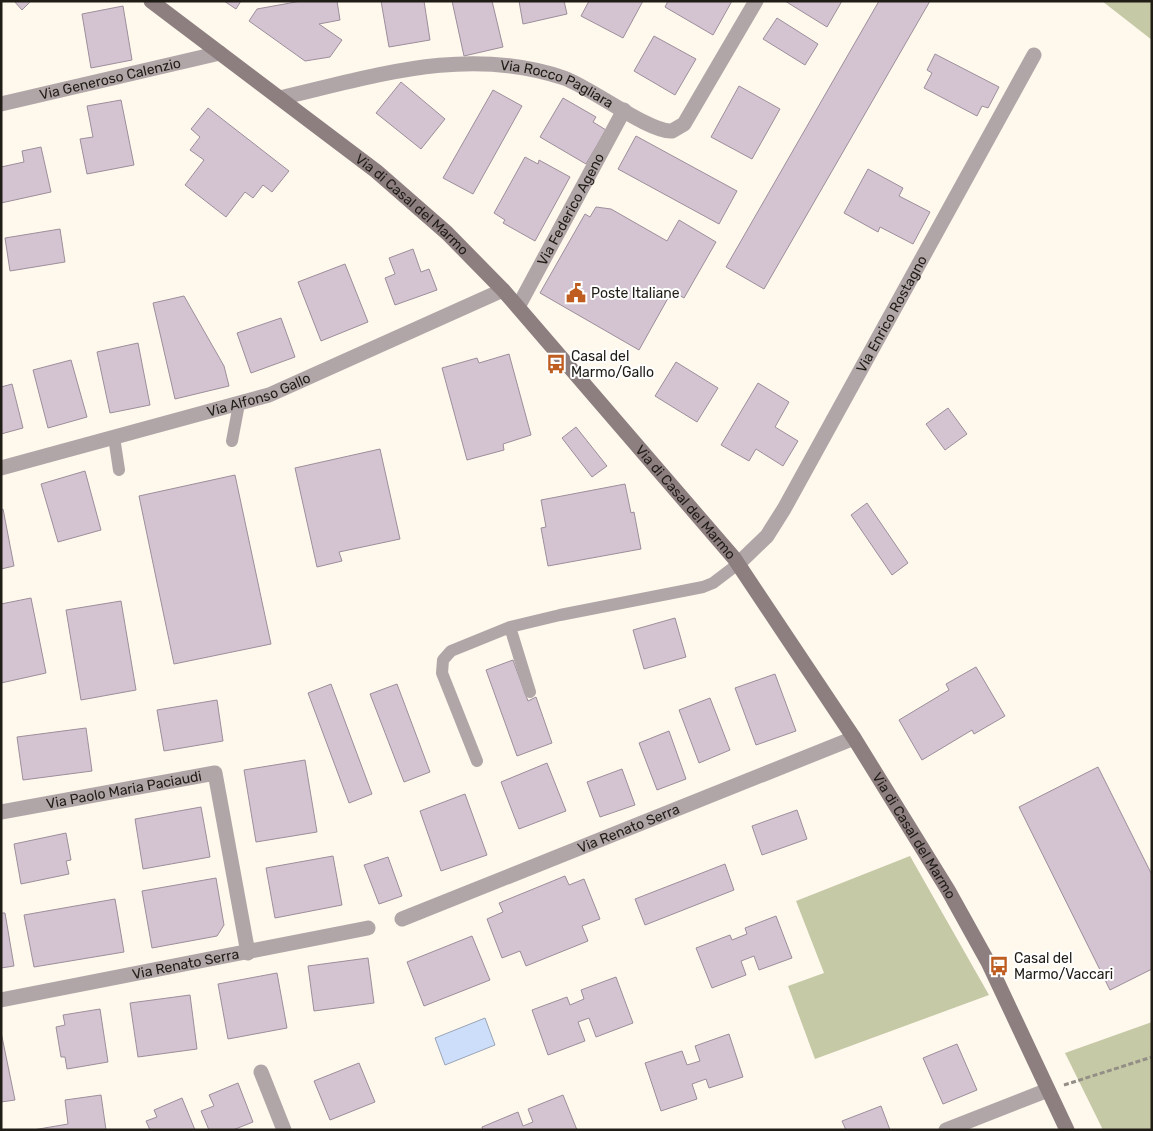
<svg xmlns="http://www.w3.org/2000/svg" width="1153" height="1131" font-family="Rubik,sans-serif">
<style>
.green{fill:#c6c9a6}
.water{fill:#cddefa;stroke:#99a4b6}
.building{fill:#d4c4d2;stroke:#9d8e9b}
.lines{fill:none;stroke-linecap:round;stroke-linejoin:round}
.path{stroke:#938e86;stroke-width:3;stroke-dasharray:5 2.5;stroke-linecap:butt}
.lane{stroke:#b0a6a7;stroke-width:12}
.street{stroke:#b0a6a7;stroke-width:15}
.secondary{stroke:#8d7f80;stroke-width:15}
.labels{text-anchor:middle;stroke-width:4;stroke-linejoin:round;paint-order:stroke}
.street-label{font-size:14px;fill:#201c16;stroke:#fff}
.poi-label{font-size:14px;fill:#201c16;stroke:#fff;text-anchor:start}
</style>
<rect width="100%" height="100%" fill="#fef8ed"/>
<path class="green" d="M1102,1H1152V40Z
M910,856L989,995L815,1059L788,986L824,973L796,901Z
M1152,1022V1130H1103L1065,1053Z"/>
<path class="water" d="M485,1018L495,1045L445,1065L435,1038Z"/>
<path class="building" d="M14,1H31L22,10Z
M224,1H241L236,9Z
M301,1H337L340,20L319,24L342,40L330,57L305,61L249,21L257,9Z
M381,1H424L430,40L389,47Z
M452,1H492L503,47L464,56Z
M519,1H564L567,14L523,24Z
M589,1H643L623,38L581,16Z
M668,1H732L713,35L665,7Z
M785,1H842L827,27Z
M879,1H930L764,289L726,267Z
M123,6L132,60L91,68L82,14Z
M777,18L818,44L805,65L763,39Z
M654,36L696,59L675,95L634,71Z
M935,54L999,87L988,108L982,106L977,116L924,88L932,73L927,70Z
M401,82L445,119L421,149L376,113Z
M739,86L780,109L752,159L711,137Z
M493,90L522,106L473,194L443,178Z
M563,98L596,117L593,122L606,130L586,164L540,137Z
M121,100L134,165L87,174L80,139L93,137L87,106Z
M208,108L289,171L272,192L263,185L253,198L245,192L226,217L185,185L204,160L190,150L200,137L191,129Z
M636,136L737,191L719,224L618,169Z
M41,147L51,192L1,203V167L24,162L22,151Z
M525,157L538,164L539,160L570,177L535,241L503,223L505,220L494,213Z
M868,169L903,188L899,196L930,212L913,244L880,227L878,232L844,213Z
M596,207L611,209L667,241L679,220L716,242L684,298L672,291L639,350L540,293L585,214L590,217Z
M60,229L65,262L10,271L5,238Z
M413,249L421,272L429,269L437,290L395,305L385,278L395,274L389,258Z
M345,264L368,322L321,341L298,282Z
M184,296L224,366L229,386L175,399L153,303Z
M281,318L295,357L251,373L237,333Z
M138,343L150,405L110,413L97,352Z
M509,354L531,435L503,444L504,450L467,460L442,368L477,358L479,363Z
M71,360L87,417L48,428L33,370Z
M676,362L718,388L697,422L655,396Z
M758,383L789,402L775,427L798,441L783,466L756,449L749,461L721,445Z
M12,384L23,428L1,434V387Z
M948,408L967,434L945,450L926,424Z
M576,427L607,466L592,477L562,438Z
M380,449L400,539L339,552L342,561L317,567L295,468Z
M85,471L101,530L58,542L41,484Z
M235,475L271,644L174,664L139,496Z
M625,484L631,513L634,512L641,549L548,566L541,528L546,527L541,500Z
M867,503L908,563L892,575L851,515Z
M3,509L14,566L1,569V510Z
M31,598L46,673L1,683V604Z
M121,601L136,690L81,700L66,610Z
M675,618L686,657L644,669L633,630Z
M513,660L528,701L536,697L552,743L517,756L486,670Z
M976,667L1005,716L974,734L972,730L922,760L899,720L949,690L946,684Z
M775,674L796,731L756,745L735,688Z
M331,684L372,794L349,803L308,693Z
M397,684L430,772L404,782L370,694Z
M710,698L730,750L699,763L679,710Z
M217,700L223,741L164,751L157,710Z
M86,728L92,771L23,780L17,737Z
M669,731L686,779L657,790L639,743Z
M305,760L317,832L256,842L244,770Z
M547,763L566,811L519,829L501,782Z
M1098,767L1152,875V969L1110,990L1019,807Z
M622,769L635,805L600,817L587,782Z
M465,794L487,855L441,871L420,811Z
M201,807L210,857L143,869L135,819Z
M797,810L807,839L762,855L752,826Z
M66,833L71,860L66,861L69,874L21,884L14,844Z
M333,856L342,905L275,918L266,868Z
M388,857L402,896L379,904L364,865Z
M725,864L734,890L645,925L635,899Z
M565,876L569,885L584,879L600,919L582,926L588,941L526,966L520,951L502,958L487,919L503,912L499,903Z
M216,878L224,925L217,936L152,948L142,891Z
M115,899L124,952L34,967L24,915Z
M1,913H5L14,966L1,968Z
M776,916L792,958L759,970L754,956L741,961L746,975L712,988L696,948L730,935L732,940L747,934L745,928Z
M472,936L490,980L424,1006L407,962Z
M368,958L374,1003L314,1011L308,966Z
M277,973L287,1028L228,1039L218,984Z
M616,977L633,1023L596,1037L589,1018L578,1022L585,1041L548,1055L532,1010L567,997L570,1005L584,999L581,990Z
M190,995L197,1049L138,1057L130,1003Z
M100,1009L108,1062L67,1069L65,1057H61L56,1027L65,1025L63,1015Z
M1,1032L15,1100L1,1102Z
M729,1034L743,1077L709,1088L706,1079L692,1084L697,1099L661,1111L645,1063L682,1051L687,1065L700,1061L695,1046Z
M957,1044L977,1090L943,1104L923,1058Z
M359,1063L375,1102L330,1120L314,1081Z
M238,1083L253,1122L233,1130H209L201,1111L214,1106L209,1095Z
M101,1095L106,1130H33L68,1124L65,1100Z
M563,1095L577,1130H483L482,1127L518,1112L523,1126L533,1122L528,1109Z
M182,1098L195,1130H150L146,1121L157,1117L154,1110Z
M881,1106L890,1130H846L842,1121Z"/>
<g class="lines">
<path class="path" d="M1064,1085L1152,1057"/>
<path class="lane" d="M114,437L119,470
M232,441L239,404
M510,627L530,692
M477,761L442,673L443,660L451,651L510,627L560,615L703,587L713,583L738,564"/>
<g class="street">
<path id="s1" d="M280,98C375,76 467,45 564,78C590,87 650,133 672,131L684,124L756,1"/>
<path id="s2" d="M1,104L220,53"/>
<path id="s3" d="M518,307L624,110"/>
<path id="s4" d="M1,468L269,395L503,290"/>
<path id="s5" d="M738,564L767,536L784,509L1034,55"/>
<path id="s6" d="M1,812L215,773L248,953"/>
<path id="s7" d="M402,919L854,738"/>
<path id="s8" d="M1,1000L368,928"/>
<path d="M261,1072L284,1130"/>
<path d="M946,1130L1048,1090"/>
</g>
<path class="secondary" id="s9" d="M151,1L376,171L447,233L503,290L734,558L854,738L948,890L988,962L1067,1130"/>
</g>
<defs>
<symbol id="civic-bare" viewBox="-9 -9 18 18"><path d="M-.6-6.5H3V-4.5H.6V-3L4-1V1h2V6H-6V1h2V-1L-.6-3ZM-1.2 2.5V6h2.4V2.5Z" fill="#be5d1f" stroke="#fff" stroke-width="2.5" paint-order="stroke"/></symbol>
<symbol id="bus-bare" viewBox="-9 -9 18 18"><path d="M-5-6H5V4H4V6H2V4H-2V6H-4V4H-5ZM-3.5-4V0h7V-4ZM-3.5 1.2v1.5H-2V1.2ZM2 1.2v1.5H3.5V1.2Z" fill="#be5d1f" stroke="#fff" stroke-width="2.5" paint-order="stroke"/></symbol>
</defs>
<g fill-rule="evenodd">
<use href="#civic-bare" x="562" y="279" width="28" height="28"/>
<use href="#bus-bare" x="542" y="350" width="28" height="28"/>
<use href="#bus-bare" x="985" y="952" width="28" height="28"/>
</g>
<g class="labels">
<g class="street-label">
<text dy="5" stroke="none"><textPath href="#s2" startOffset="112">Via Generoso Calenzio</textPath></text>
<text dy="5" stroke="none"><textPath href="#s1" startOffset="284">Via Rocco Pagliara</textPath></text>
<text dy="5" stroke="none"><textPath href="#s9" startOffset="331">Via di Casal del Marmo</textPath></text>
<text dy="5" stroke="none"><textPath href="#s3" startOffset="111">Via Federico Ageno</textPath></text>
<text dy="5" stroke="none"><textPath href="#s5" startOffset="295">Via Enrico Rostagno</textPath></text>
<text dy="5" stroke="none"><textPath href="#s4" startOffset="268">Via Alfonso Gallo</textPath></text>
<text dy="5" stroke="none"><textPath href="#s9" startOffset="736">Via di Casal del Marmo</textPath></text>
<text dy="5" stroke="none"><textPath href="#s6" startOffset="125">Via Paolo Maria Paciaudi</textPath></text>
<text dy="5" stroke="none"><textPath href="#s7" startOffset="244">Via Renato Serra</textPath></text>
<text dy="5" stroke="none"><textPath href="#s9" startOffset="1141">Via di Casal del Marmo</textPath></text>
<text dy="5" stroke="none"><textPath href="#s8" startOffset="188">Via Renato Serra</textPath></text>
</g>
<g class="poi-label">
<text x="591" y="298">Poste Italiane</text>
<text x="571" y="361">Casal del<tspan x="571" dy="16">Marmo/Gallo</tspan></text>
<text x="1014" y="963">Casal del<tspan x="1014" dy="16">Marmo/Vaccari</tspan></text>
</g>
</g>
<rect width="1153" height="1131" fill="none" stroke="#201c16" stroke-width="5"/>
</svg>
